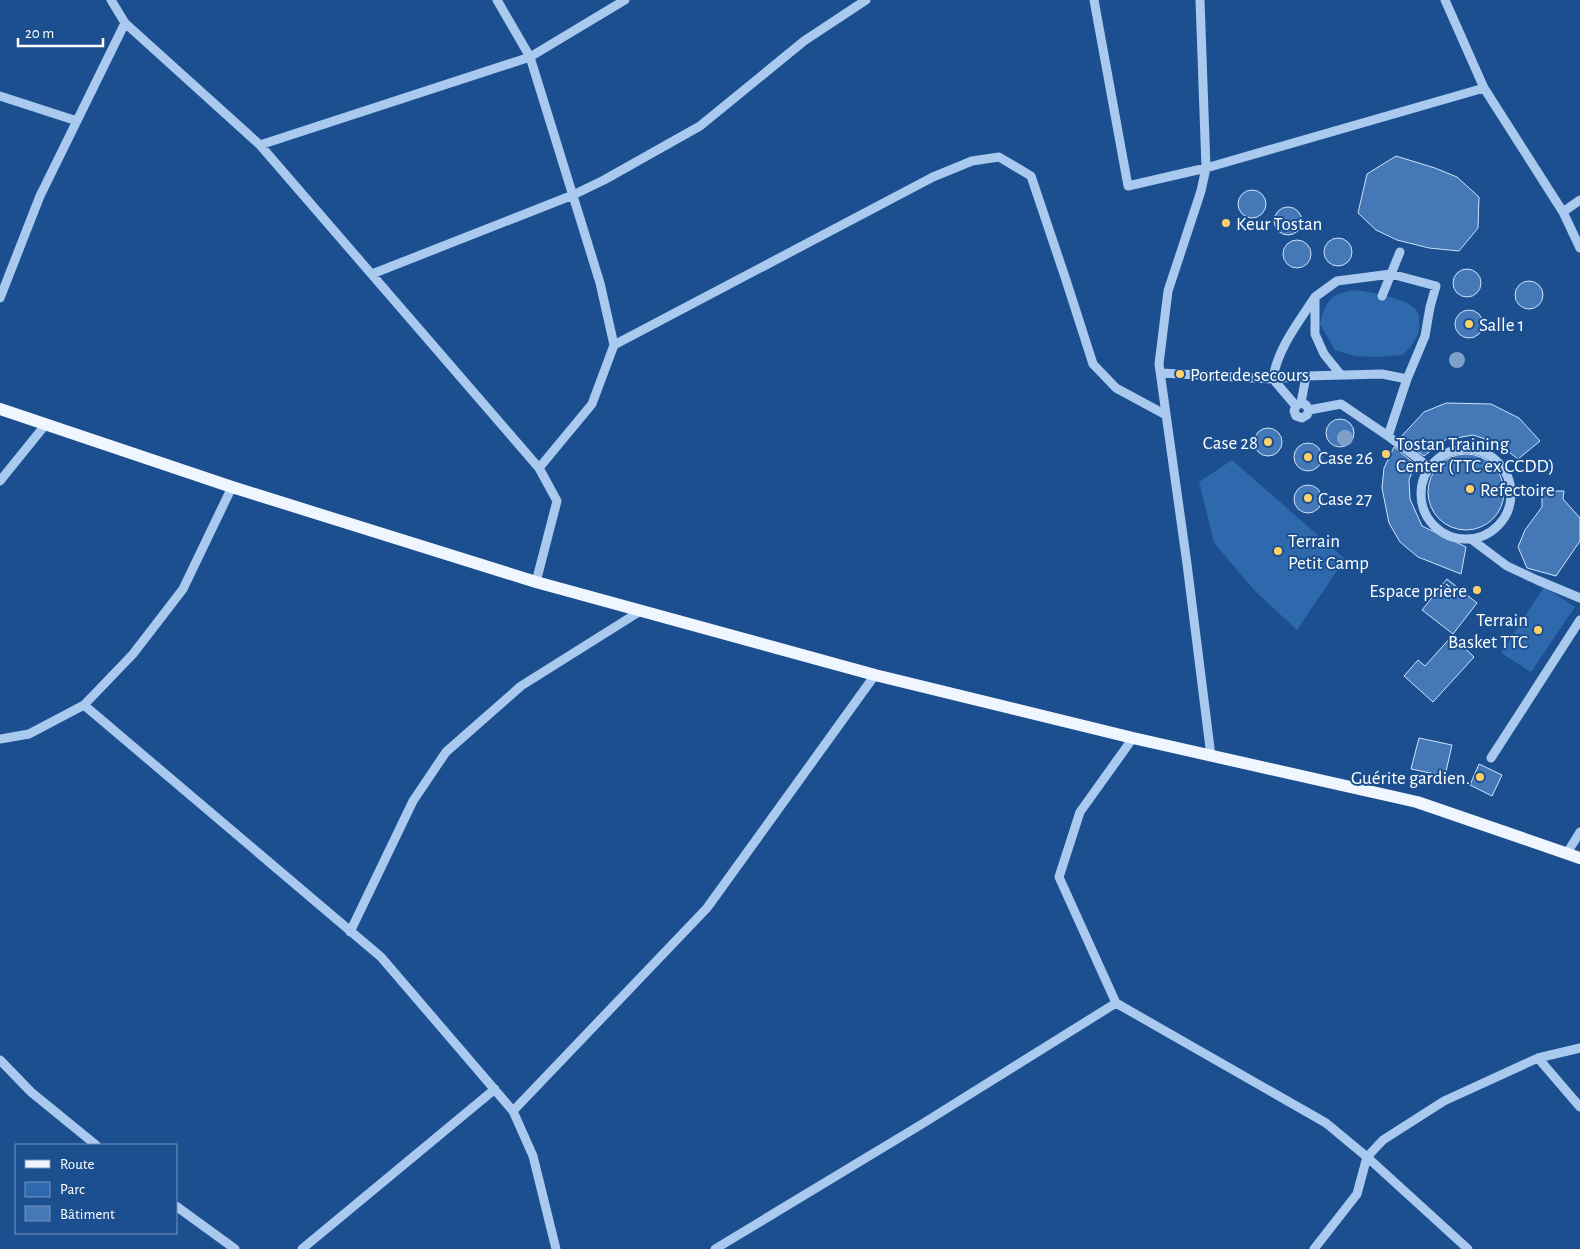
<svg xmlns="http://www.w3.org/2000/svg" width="1580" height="1249" font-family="'Alegreya Sans',sans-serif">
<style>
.green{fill:#2e69ad}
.building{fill:#4478b7;stroke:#cfe3fa}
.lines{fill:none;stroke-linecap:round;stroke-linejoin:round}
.minor{stroke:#a9c9ee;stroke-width:9}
.major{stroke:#f0f6ff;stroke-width:12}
.tree{fill:#7ea0ca}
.poi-dot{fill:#ffd166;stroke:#1b4f8f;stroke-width:2}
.labels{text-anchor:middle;stroke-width:4;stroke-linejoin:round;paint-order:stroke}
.poi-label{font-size:19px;fill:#fff;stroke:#1b4f8f;text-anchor:start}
</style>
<rect width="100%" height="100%" fill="#1b4f8f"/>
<path class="green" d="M1354,290C1369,292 1407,298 1416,310C1419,313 1419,317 1419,321C1421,335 1412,346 1403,355L1378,357L1355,356L1335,350L1320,324C1326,301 1330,294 1354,290Z
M1232,460L1345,559L1297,630L1255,591L1214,543L1199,482Z
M1544,587L1575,607L1531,672L1501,653Z"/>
<path class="building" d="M1396,156L1435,168L1457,177L1479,197L1478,228L1459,251L1429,248L1397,240L1376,230L1358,213L1367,174Z
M1238 204a14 14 0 1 1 28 0a14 14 0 1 1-28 0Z
M1274 221a14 14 0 1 1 28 0a14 14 0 1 1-28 0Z
M1324 252a14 14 0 1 1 28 0a14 14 0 1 1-28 0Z
M1283 254a14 14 0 1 1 28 0a14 14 0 1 1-28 0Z
M1453 283a14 14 0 1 1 28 0a14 14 0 1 1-28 0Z
M1515 295a14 14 0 1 1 28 0a14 14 0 1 1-28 0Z
M1455 324a14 14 0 1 1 28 0a14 14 0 1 1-28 0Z
M1446,403L1491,404L1519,418L1540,441L1518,459L1497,443L1473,435L1445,440L1424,456L1399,439L1424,412Z
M1326 433a14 14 0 1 1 28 0a14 14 0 1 1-28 0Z
M1254 442a14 14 0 1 1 28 0a14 14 0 1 1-28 0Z
M1294 457a14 14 0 1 1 28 0a14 14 0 1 1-28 0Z
M1394,447L1415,464L1409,480L1410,499L1422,526L1466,547L1461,574L1418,557L1400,542L1389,523L1382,488L1384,468Z
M1428 492a38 38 0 1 1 76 0a38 38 0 1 1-76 0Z
M1294 499a14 14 0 1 1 28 0a14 14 0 1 1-28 0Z
M1542,491H1564L1563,499L1580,518V541L1556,576L1527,568L1518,547L1525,530L1542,507Z
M1447,579L1477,603L1453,634L1422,610Z
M1452,636L1474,657L1433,702L1404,676L1418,660L1425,666Z
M1419,738L1452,745L1445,776L1411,769Z
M1479,764L1502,775L1492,796L1470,785Z"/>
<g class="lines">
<path class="minor" d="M111,0L125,23L260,145L539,468L557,501L536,582
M497,0L530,57L600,283L614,345L592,404L539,468
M1094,0L1128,186L1206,168L1484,88
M1200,0L1206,168L1201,191L1168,291L1159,364L1187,564L1211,756
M1445,0L1484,88L1563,212L1580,248
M0,96L77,121
M260,145L530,57L625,0
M1563,212L1580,200
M372,274L573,195L604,180L700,126L804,41L866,0
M1382,296L1400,252
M0,298L40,196L125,23
M614,345L933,177L972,161L999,157L1031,176L1066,280L1093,364L1116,388L1166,415
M1161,373L1273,379L1306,376L1382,374L1407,379L1425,336L1430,307L1436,286L1391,274L1337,281L1315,297V334L1324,354L1341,375
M1407,379L1388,436L1429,467
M1301,403L1306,405L1309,410L1307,415L1302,418L1296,416L1294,411L1296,406L1301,403L1306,376
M1296,406L1273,379C1277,349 1299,322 1315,297
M1309,410L1341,404L1388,436
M1421 494a45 45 0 1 1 90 0a45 45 0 1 1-90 0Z
M0,481L46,424
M1471,539L1507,566L1537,580L1580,598
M84,705L381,957L513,1111L533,1156L556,1249
M1133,738L1080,812L1059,877L1116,1003L1326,1123L1367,1157L1468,1249
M0,739L29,734L84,705L133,654L183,589L232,487
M1491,758L1580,620
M1567,853L1580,832
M350,932L413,801L446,752L521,686L642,610
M1538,1058L1580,1107
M0,1060L31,1092L96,1145
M513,1111L707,908L875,675
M176,1206L235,1249
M302,1249L495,1089
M715,1249L922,1124L1116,1003
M1314,1249L1357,1194L1367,1157L1383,1140L1444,1101L1538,1058L1580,1048"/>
<path class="major" d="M0,409L232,487L536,582L875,675L1133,738L1417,802L1580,858"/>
</g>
<g class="tree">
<circle cx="1457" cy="360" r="8"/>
<circle cx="1345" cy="438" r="8"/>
</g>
<g class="poi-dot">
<circle cx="1226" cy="223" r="5"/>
<circle cx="1469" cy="324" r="5"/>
<circle cx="1180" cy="374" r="5"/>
<circle cx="1268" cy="442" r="5"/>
<circle cx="1386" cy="454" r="5"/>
<circle cx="1308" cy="457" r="5"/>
<circle cx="1470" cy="489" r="5"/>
<circle cx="1308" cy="498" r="5"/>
<circle cx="1278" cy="551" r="5"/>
<circle cx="1477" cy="590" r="5"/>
<circle cx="1538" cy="630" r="5"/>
<circle cx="1480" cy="777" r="5"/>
</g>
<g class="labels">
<g class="poi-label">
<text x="1236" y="230">Keur Tostan</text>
<text x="1479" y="331">Salle 1</text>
<text x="1190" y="381">Porte de secours</text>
<text x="1258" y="449" text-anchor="end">Case 28</text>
<text x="1396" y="450">Tostan Training<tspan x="1396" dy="22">Center (TTC ex CCDD)</tspan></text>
<text x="1318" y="464">Case 26</text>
<text x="1480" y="496">Refectoire</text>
<text x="1318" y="505">Case 27</text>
<text x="1288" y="547">Terrain<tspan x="1288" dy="22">Petit Camp</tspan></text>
<text x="1467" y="597" text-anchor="end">Espace prière</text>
<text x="1528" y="626" text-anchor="end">Terrain<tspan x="1528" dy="22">Basket TTC</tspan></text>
<text x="1470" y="784" text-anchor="end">Guérite gardien.</text>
</g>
</g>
<rect x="15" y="1144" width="162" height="90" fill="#1b4f8f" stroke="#7695bc"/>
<rect x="25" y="1160" width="25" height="8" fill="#f0f6ff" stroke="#7695bc"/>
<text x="60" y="1169" font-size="15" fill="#ffffff">Route</text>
<rect x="25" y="1182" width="25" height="15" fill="#2e69ad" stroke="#7695bc"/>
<text x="60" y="1194" font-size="15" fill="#ffffff">Parc</text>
<rect x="25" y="1206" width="25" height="15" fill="#4478b7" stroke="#7695bc"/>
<text x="60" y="1219" font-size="15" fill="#ffffff">Bâtiment</text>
<path d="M18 38v8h85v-8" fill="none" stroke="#ffffff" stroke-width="2.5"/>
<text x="25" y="38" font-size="15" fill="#ffffff" stroke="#1b4f8f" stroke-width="4" paint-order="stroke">20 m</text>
</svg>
